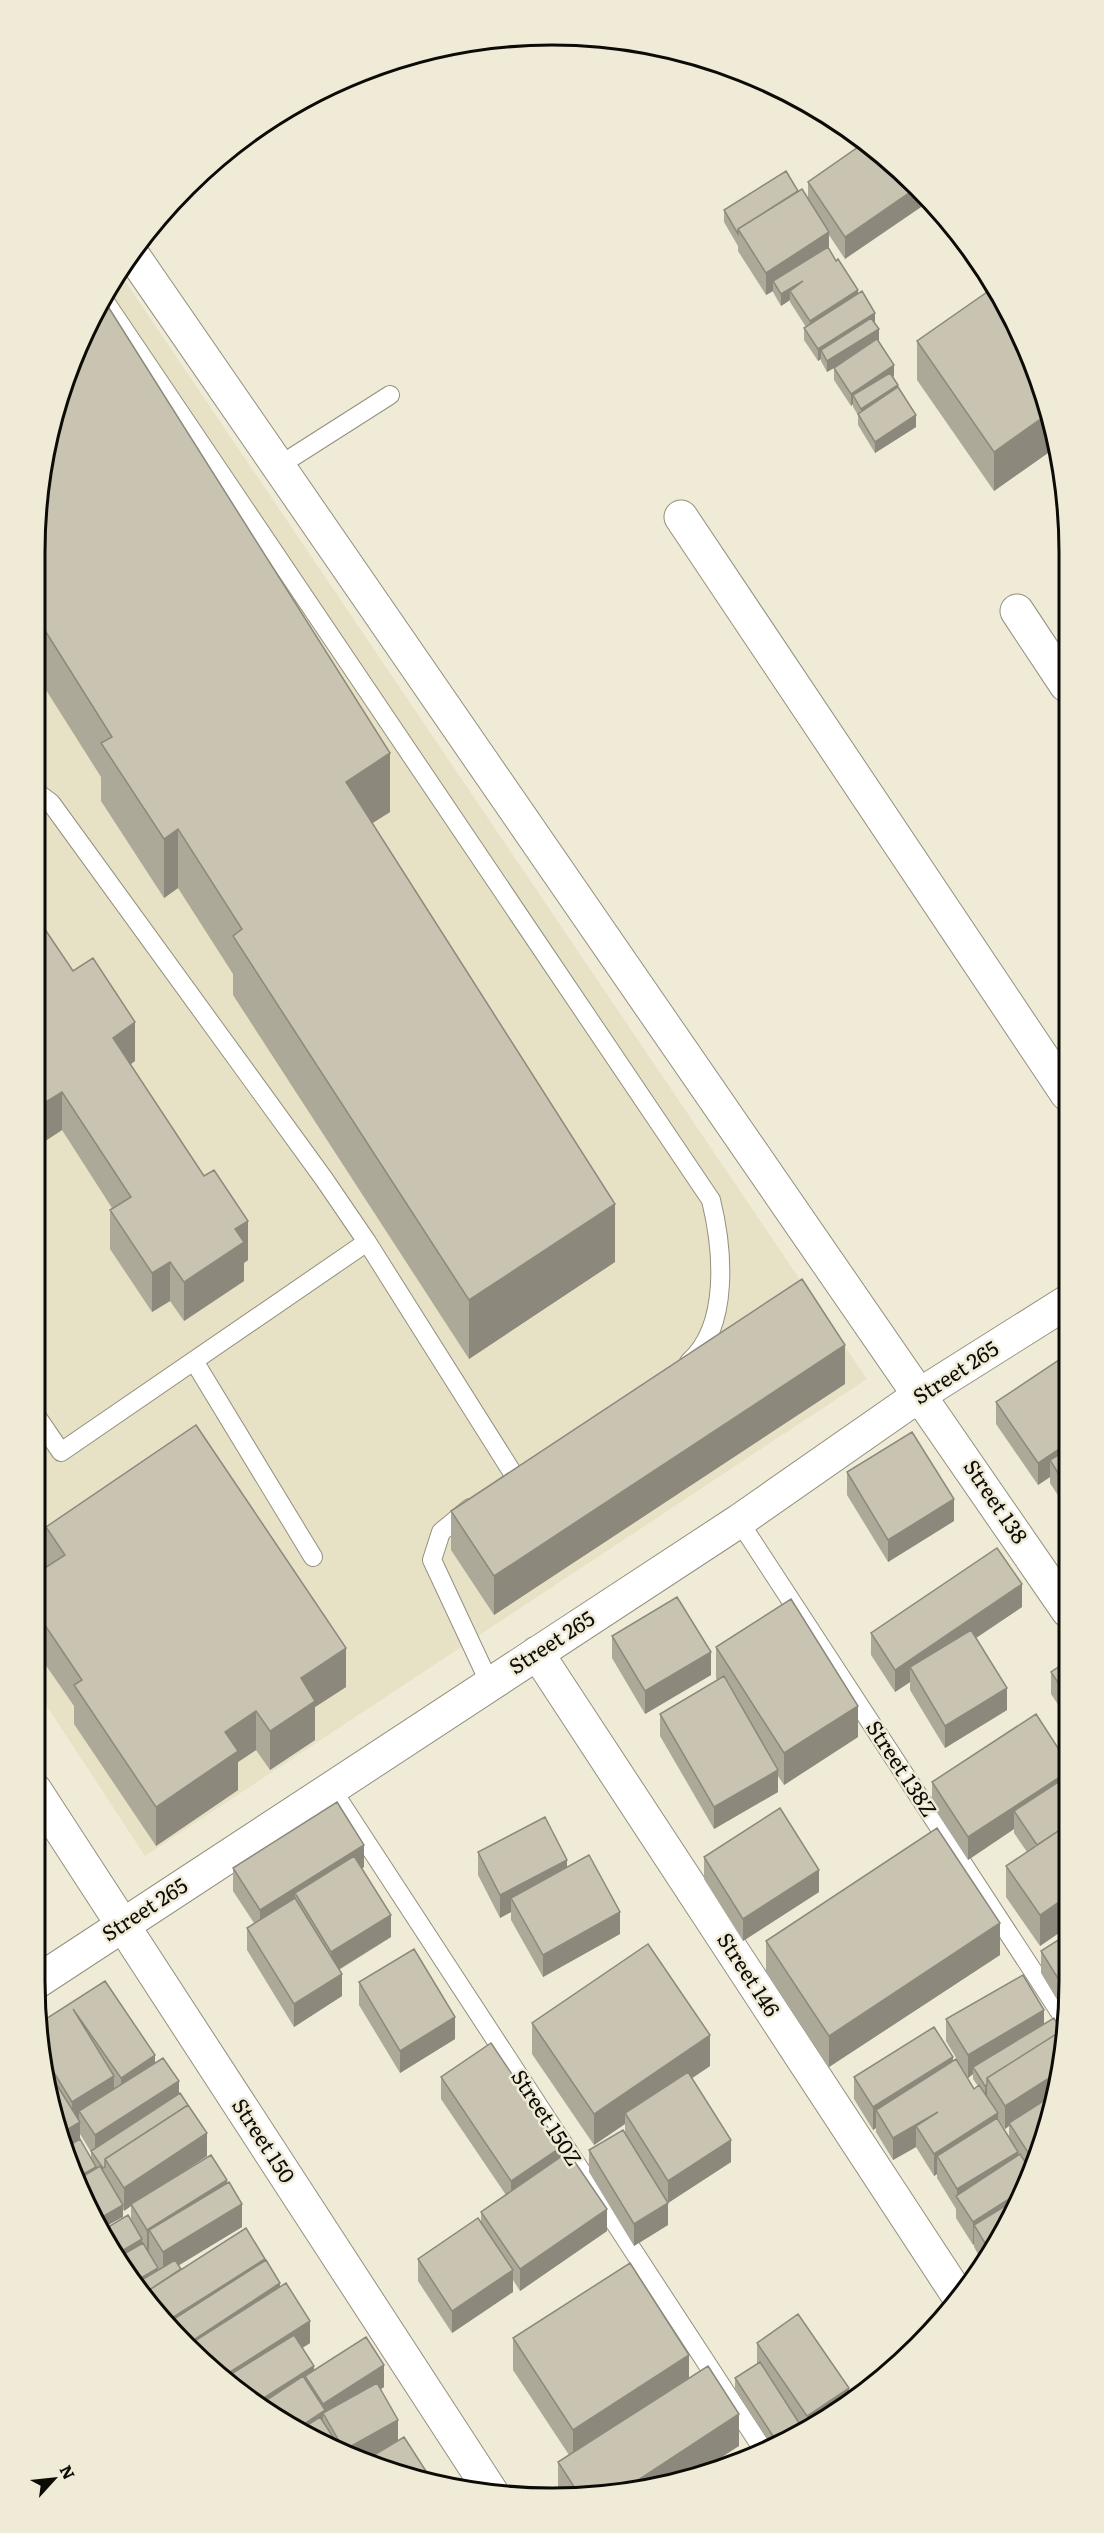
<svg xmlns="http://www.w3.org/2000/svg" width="1104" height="2533" font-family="Literata,serif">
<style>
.built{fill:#e7e1c6}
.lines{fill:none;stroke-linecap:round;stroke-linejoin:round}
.lane-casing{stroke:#94907e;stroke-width:20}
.street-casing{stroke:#94907e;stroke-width:35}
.lane{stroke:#fff;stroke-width:18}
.street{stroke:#fff;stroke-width:33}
.wall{fill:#aca998;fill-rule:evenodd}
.shaded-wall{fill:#8c897c}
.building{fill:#c8c4b1;stroke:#8c897c;stroke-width:1.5}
.labels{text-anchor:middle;stroke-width:5;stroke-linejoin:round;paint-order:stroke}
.street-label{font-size:21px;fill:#0d0b06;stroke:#efebd7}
.rim{fill:none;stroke:#0d0b06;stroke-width:3}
</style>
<rect width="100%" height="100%" fill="#efebd7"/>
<path class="built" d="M119,272L867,1379L145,1856L35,1688V552L104,293Z"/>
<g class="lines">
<defs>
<path id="lane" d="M102,297L711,1200C723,1249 730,1326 689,1362
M277,467L390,395
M35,791L51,803L324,1179L367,1242L512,1472
M194,1361L313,1557
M35,1414L61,1452L367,1242
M470,1508L441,1532L432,1560L490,1684
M739,1521L1063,2017
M331,1788L762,2448"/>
<path id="street" d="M132,254L1068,1611
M681,517L1067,1094
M1017,611L1066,685
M537,1653L959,2297
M35,1790L492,2493
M35,1983L739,1521L921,1394L1067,1302"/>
</defs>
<use href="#lane" class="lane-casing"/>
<use href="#street" class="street-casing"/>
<use href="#lane" class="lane"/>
<use href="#street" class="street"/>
</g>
<path class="wall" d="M864,143L845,259L829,235V249L858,294L875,324L878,341L894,376L893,377L916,427L875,453L858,425V415L853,407V404L851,406L834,380V368L827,372L821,361V359L818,361L804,340V328L806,327L790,302V300L781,306L773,292V291L766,295L738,251V246L724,222V210L798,191L808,199V182Z
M917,341L1030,354L1055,448L994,491L917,380Z
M34,552L390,812L372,823L615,1262L469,1359L233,995V974L178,888L164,898L101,801V777L34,671Z
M34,913L73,971L135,1061L131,1064L248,1260L244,1263V1281L184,1321L170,1301L152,1312L110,1249V1210L112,1208L62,1130L36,1147L34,1144Z
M1068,1354V1511L1050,1483V1477L1038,1485L996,1424V1402Z
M845,1384L494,1615L451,1550V1511Z
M847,1472L954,1521L888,1562L847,1495Z
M46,1527L346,1687L315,1707V1740L270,1770L256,1750L238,1762V1790L156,1846L74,1724V1706L34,1648V1575L46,1567Z
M1022,1607L976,1638L1007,1710L945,1748L910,1690V1682L895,1692L871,1655V1633Z
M612,1636L711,1675L645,1714L612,1658Z
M716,1647L858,1737L784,1785L778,1776V1792L714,1829L660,1736V1714L717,1680L716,1678Z
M1069,1660V1721L1051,1694V1672Z
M1069,1765V1926L1040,1946L1006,1897V1866L1027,1852L1014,1833V1829L968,1860L932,1805V1782Z
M478,1852L567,1867L620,1934L543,1977L511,1920V1912L500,1918L478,1875Z
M704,1857L819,1892L743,1941L704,1879Z
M364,1867L362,1868L391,1937L339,1970L342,1996L294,2027L247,1950V1928L254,1923L233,1891V1868Z
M766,1941L1000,1955L829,2067L766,1972Z
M1041,1951L1070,1981L1065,2008L1063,2005V2000L1059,2003L1041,1973Z
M105,1981L155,2063L179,2094L207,2156L175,2177L227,2184L242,2227L178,2265L181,2269L265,2260L310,2343L302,2348L314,2371L384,2387L381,2389L398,2440L433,2482L294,2429L163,2322L131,2221V2206L124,2211L123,2209V2217L62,2148L41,2022ZM80,2134L91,2152V2158L80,2139ZM148,2251H149V2253L159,2269L158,2270Z
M359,1982L455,2039L400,2073L359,2005Z
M946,2019L1042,2148L1000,2239L983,2263L974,2247V2244L973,2245L956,2218V2209L937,2178V2174L934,2176L916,2147L893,2160L876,2132V2128L873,2130L854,2099V2077L953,2061L974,2089L978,2086L973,2079V2074L968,2078L946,2041ZM998,2118L1005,2129L1009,2126V2137L998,2119Z
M532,2023L710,2066L692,2078L731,2162L668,2203L652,2179L668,2225L634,2246L589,2172V2150L625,2133V2124L594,2145L532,2054Z
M441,2077L561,2157L607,2231L520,2291L513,2280V2292L452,2333L418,2281V2259L481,2223V2212L506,2195L441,2099Z
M513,2338L689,2378L739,2446L653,2489L561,2498L558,2493V2462L569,2455L513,2370Z
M757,2343L849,2396L810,2429L771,2444L735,2390V2378L757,2364Z"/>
<path class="shaded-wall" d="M916,188L930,201L845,259V237Z
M829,232V255L773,281V291L766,295V273Z
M803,281L790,291V300L781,306V294Z
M858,290V302L810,333V321Z
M875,313V324L821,350V359L818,361V349Z
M879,329V341L827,372V361Z
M894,365V376L857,402L853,395V404L851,406V394Z
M898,385V397L861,420V409Z
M916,415V427L875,453V442Z
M1046,415L1055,448L994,491V452Z
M390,753V812L346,840V782Z
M178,829V888L164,898V839Z
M135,1022V1061L113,1077V1038Z
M62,1092V1130L36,1147V1108Z
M615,1204V1262L469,1359V1300Z
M248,1221V1260L244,1263V1281L184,1321V1282L235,1229Z
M170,1262V1301L152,1312V1273Z
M845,1345V1384L494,1615V1576Z
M1068,1443V1465L1050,1460V1477L1038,1485V1463Z
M954,1499V1521L888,1562V1540Z
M1022,1584V1607L916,1678L910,1667V1682L895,1692V1670Z
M346,1648V1687L315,1707V1740L270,1770V1731L301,1678Z
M711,1652V1675L645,1714V1691Z
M1007,1688V1710L945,1748V1726Z
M858,1706V1737L784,1785V1753Z
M256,1711V1750L238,1762V1790L156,1846V1807L225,1732Z
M778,1770V1792L714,1829V1807Z
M1069,1771V1793L1014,1811V1829L968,1860V1837Z
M364,1845V1867L302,1906L295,1893V1911L260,1933V1910Z
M567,1860V1882L511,1898V1912L500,1918V1895Z
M819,1870V1892L743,1941V1919Z
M1069,1895V1926L1040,1946V1915Z
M620,1912V1934L543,1977V1955Z
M391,1915V1937L331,1974V1952Z
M1000,1923V1955L829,2067V2036Z
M342,1974V1996L294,2027V2004Z
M1069,1974L1070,1981L1063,1983V2000L1059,2003V1980Z
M1044,2010V2033L973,2067V2074L968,2078V2055Z
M455,2017V2039L400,2073V2051Z
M710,2035V2066L630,2120L625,2113V2124L594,2145V2114Z
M155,2055V2078L121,2100V2078Z
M953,2057V2079L876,2110V2128L873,2130V2107Z
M1054,2075L1050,2100L1009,2123V2126L1005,2129V2106Z
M114,2076V2098L79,2111V2120L72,2124V2102Z
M179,2081V2104L95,2157V2135Z
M987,2085V2097L985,2098V2086Z
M938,2112L916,2126V2147L893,2160V2138Z
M998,2113V2135L937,2156V2174L934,2176V2154Z
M80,2122V2144L65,2153L62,2148L60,2134Z
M207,2133V2156L132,2205L131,2204V2206L124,2211V2188Z
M731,2140V2162L668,2203V2181Z
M561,2147V2169L511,2203V2181Z
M1018,2152V2174L957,2199V2189Z
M96,2167V2178L80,2187L76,2178Z
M227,2180V2202L149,2230V2251L147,2252V2230Z
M1023,2190L1009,2221L974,2225V2244L973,2245V2222Z
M668,2203V2225L634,2246V2224Z
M242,2204V2227L163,2275V2252Z
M123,2205V2217L99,2230L95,2221Z
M607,2209V2231L520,2291V2269Z
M142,2239V2251L120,2263L115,2255Z
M265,2259V2281L179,2336L164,2323Z
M158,2268V2280L140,2290L134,2282Z
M513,2270V2292L452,2333V2311Z
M280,2283V2306L204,2356L189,2343Z
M310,2321V2343L242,2387L227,2374Z
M689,2355V2387L573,2462V2430Z
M384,2365V2387L329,2422L323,2413V2434L316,2438L295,2430L323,2412V2404Z
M314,2366V2388L305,2376V2394L274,2413L259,2401Z
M849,2388V2398L807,2430V2416Z
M739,2414V2446L702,2470L653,2489L620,2492Z
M398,2420V2442L370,2458L346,2449Z"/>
<path class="building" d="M864,143L916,188L845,237L808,182Z
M786,171L798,191L738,229V234L724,210Z
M802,189L829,232L766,273L738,229Z
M828,247L836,261L838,259L858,290L810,321L790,291L803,281L781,294L773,281Z
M990,290L1030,354L1046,415L994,452L917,341Z
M862,291L875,313L818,349L804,328Z
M102,297L390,753L346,782L615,1204L469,1300L233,936L242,929L178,829L164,839L101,743L112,737L34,613V552L62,385Z
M871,318L879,329L827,361L821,350Z
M877,339L894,365L851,394L834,368Z
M890,373L898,385L861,409L853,395Z
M898,387L916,415L875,442L858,414Z
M34,913L73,971L93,958L135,1022L113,1038L204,1176L214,1170L248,1221L235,1229L244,1242L184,1282L170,1262L152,1273L110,1210L131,1197L62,1092L36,1108L34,1105Z
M802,1279L845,1345L494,1576L451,1511Z
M1068,1354V1443L1038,1463L996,1402Z
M196,1425L346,1648L301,1678L315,1701L270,1731L256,1711L225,1732L238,1751L156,1807L74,1685L82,1680L34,1609V1575L65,1555L46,1527Z
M912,1432L954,1499L888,1540L847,1472Z
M1068,1449V1489L1050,1460Z
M997,1548L1022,1584L895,1670L871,1633Z
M677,1597L711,1652L645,1691L612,1636Z
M791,1599L858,1706L784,1753L716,1647Z
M971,1630L1007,1688L945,1726L910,1667Z
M1069,1660V1699L1051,1672Z
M724,1676L778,1770L714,1807L660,1714Z
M1036,1714L1069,1765V1771L968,1837L932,1782Z
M1069,1775V1824L1037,1845L1014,1811Z
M337,1802L364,1845L260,1910L233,1868Z
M780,1808L819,1870L743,1919L704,1857Z
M545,1817L567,1860L500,1895L478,1852Z
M1069,1824V1895L1040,1915L1006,1866Z
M937,1828L1000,1923L829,2036L766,1941Z
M589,1855L620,1912L543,1955L511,1898Z
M354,1856L391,1915L331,1952L295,1893Z
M295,1898L342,1974L294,2004L247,1928Z
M1069,1933V1974L1059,1980L1041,1951Z
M648,1944L710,2035L594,2114L532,2023Z
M414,1949L455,2017L400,2051L359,1982Z
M1023,1975L1044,2010L968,2055L946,2019Z
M1070,1978V1981L1068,1990L1063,1983Z
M105,1981L155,2055L121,2078L73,2009L114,2076L72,2102L48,2063L41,2022Z
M1054,2018L1061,2031L987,2078V2085L985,2086L973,2067Z
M934,2027L953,2057L873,2107L854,2077Z
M1061,2031L1054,2075L1005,2106L987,2078Z
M491,2043L561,2147L511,2181L441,2077Z
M163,2058L179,2081L95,2135L79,2111Z
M956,2059L974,2089L979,2085L998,2113L934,2154L916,2126L938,2112L893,2138L876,2110Z
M688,2072L731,2140L668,2181L625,2113Z
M50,2074L80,2122L60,2134Z
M180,2093L188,2105L105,2159V2167L103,2168L91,2151Z
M1051,2096L1042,2148L1035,2163L1009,2123Z
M188,2105L207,2133L124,2188L105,2159Z
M997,2118L1018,2152L957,2189L937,2156Z
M623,2130L668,2203L634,2224L589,2150Z
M80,2139L96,2167L76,2178L63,2149Z
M568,2152L607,2209L520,2269L481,2212Z
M1020,2154L1031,2171L1023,2190L973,2222L956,2196Z
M211,2155L227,2180L147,2230L131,2204Z
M100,2166L123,2205L95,2221L77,2180Z
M229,2182L242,2204L163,2252L149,2230Z
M1020,2197L1000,2239L991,2253L974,2225Z
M128,2215L142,2239L115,2255L104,2239L100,2232Z
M478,2218L513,2270L452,2311L418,2259Z
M246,2228L265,2259L164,2323L163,2322L143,2294Z
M143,2243L158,2268L134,2282L117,2258Z
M175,2260L181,2269L143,2294L135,2284Z
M266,2260L280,2283L189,2343L166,2324Z
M630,2263L689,2355L573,2430L513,2338Z
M286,2283L310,2321L227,2374L190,2344Z
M798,2314L849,2388L807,2416L757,2343Z
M294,2335L314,2366L259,2401L228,2376Z
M366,2337L384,2365L323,2404L305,2376Z
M760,2362L801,2426L783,2440L777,2442L735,2378Z
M708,2366L739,2414L620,2492L580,2496L558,2462Z
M303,2376L325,2410L295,2430L262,2403Z
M377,2383L398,2420L346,2449L343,2448L323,2413Z
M860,2388L810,2429L793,2436L791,2433Z
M320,2417L339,2446L298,2431Z
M404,2437L433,2482L369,2458Z"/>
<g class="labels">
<g class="street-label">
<text transform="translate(956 1373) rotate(-33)" y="7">Street 265</text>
<text transform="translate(995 1502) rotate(56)" y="7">Street 138</text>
<text transform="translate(552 1643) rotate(-33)" y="7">Street 265</text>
<text transform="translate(901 1769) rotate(57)" y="7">Street 138Z</text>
<text transform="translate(145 1910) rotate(-33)" y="7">Street 265</text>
<text transform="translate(748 1975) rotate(57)" y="7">Street 146</text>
<text transform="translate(546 2118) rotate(57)" y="7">Street 150Z</text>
<text transform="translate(263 2141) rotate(57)" y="7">Street 150</text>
</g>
</g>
<path d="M0 0H1104V2533H0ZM552 45H552A507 507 0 0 1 1059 552V1981A507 507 0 0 1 552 2488H552A507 507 0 0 1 45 1981V552A507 507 0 0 1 552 45Z" fill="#efebd7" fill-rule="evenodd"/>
<path class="rim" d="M552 45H552A507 507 0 0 1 1059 552V1981A507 507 0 0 1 552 2488H552A507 507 0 0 1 45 1981V552A507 507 0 0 1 552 45Z"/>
<g transform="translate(54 2479) rotate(63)" stroke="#efebd7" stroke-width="4.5" paint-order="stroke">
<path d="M0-4.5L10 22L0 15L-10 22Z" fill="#0d0b06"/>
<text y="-9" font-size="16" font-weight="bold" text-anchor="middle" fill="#0d0b06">N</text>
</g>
</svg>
